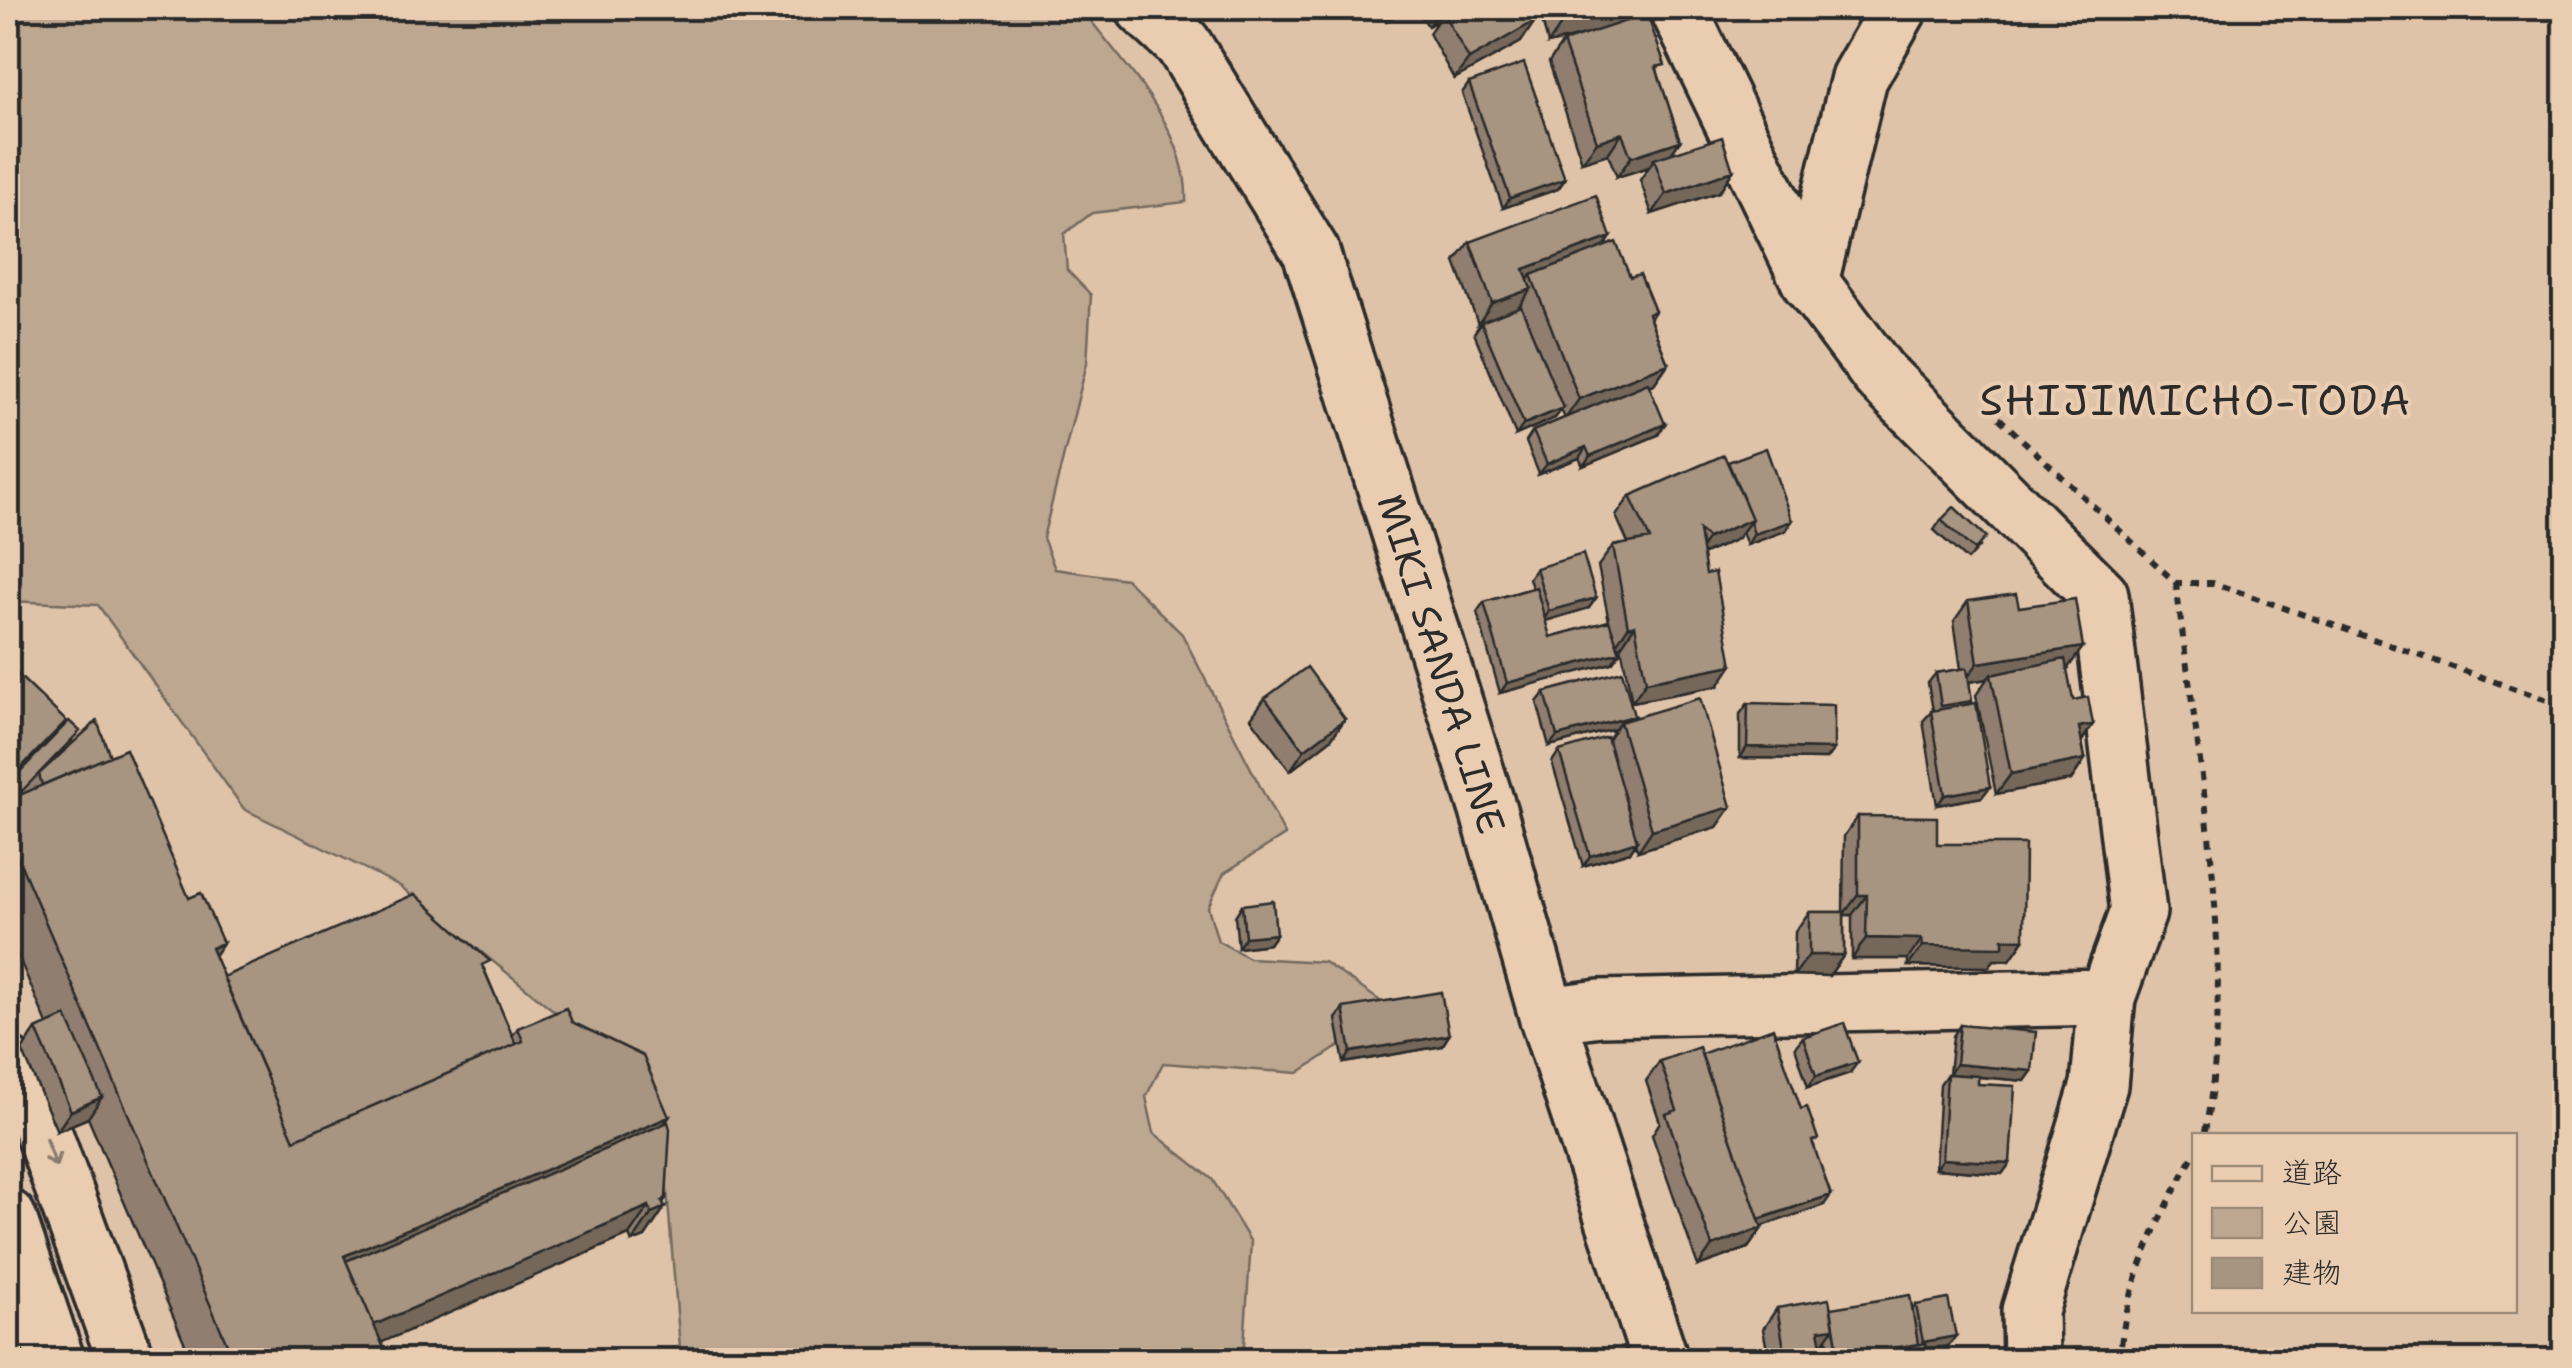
<svg xmlns="http://www.w3.org/2000/svg" width="2572" height="1368" font-family="'Shantell Sans','Klee One',sans-serif">
<style>
.green{fill:#bda791;stroke:#74695e;stroke-width:2.5}
.lines{fill:none;stroke-linecap:round;stroke-linejoin:round}
.minor-casing{stroke:#2b2b2b;stroke-width:62}
.major-casing{stroke:#2b2b2b;stroke-width:62}
.path{stroke:#2b2b2b;stroke-width:6;stroke-dasharray:8 8;stroke-linecap:butt}
.minor{stroke:#eacdb1;stroke-width:55}
.major{stroke:#eacdb1;stroke-width:55}
.wall{fill:#907f6f;stroke:#2b2b2b;stroke-width:2.5}
.shaded-wall{fill:#75685a;stroke:#2b2b2b;stroke-width:2.5}
.building{fill:#a79481;stroke:#2b2b2b;stroke-width:2.5}
.oneway{stroke:#8a7c6e}
.labels{text-anchor:middle;stroke-width:8;stroke-linejoin:round;paint-order:stroke}
.street-label{font-size:38px;fill:#2b2b2b;stroke:#eacdb1}
.quarter-label{font-size:42px;letter-spacing:2.5px;fill:#2b2b2b;stroke:#eacdb1}
</style>
<rect width="100%" height="100%" fill="#dfc3a9"/>
<filter id="ink" filterUnits="userSpaceOnUse"><feTurbulence type="fractalNoise" baseFrequency=".01" numOctaves="2"/><feDisplacementMap in="SourceGraphic" scale="20" xChannelSelector="R" yChannelSelector="G"/><feConvolveMatrix kernelMatrix="1 2 1 2 8 2 1 2 1" color-interpolation-filters="sRGB"/></filter>
<g filter="url(#ink)">
<path class="green" d="M8,8H1081C1123,64 1189,128 1186,202L1092,213L1064,234L1067,270L1091,295L1087,363L1043,538L1055,569L1126,579L1182,634L1285,835L1224,873L1208,907L1218,941L1249,958L1324,962L1379,1000L1359,1033L1298,1073L1163,1063L1146,1097L1154,1133L1212,1179L1251,1242L1243,1360H681L662,1130L606,1053L400,886L244,809L98,605L8,601Z"/>
<g class="lines">
<defs>
<path id="minor" d="M1678,8L1810,282L1879,374L2100,595L2138,912L2107,997L2099,1085L2030,1311L2031,1360
M1810,282L1859,78L1899,8
M1547,1015L1600,1008L2107,997
M8,1066L33,1104L126,1360
M8,1218L56,1360"/>
<path id="major" d="M1144,8L1183,44L1311,252L1488,810L1547,1015L1660,1360"/>
</defs>
<use href="#minor" class="minor-casing"/>
<use href="#major" class="major-casing"/>
<path class="path" d="M1999,418L2176,583H2213L2564,706
M2176,583C2197,757 2240,963 2204,1136
M2120,1360C2123,1288 2160,1217 2194,1154"/>
<use href="#minor" class="minor"/>
<use href="#major" class="major"/>
</g>
<path class="wall" d="M1378,8H1408L1386,21Z
M1416,8H1528L1521,42L1454,79L1429,33L1438,20L1428,26Z
M1539,8H1665L1659,16L1650,20L1658,74L1680,141L1671,154L1733,171L1719,192L1652,214L1640,180L1649,167L1617,177L1608,154L1582,162L1549,62L1563,42L1581,36L1548,44Z
M1469,83L1565,179L1558,189L1503,208L1462,93Z
M1611,237L1605,246L1655,311L1650,319L1668,364L1654,384L1649,386L1658,435L1583,466L1579,458L1539,474L1526,442L1533,431L1565,418L1561,410L1555,418L1516,435L1474,333L1481,323L1478,324L1455,262L1470,242Z
M1727,463L1792,521L1785,531L1747,545L1742,532L1737,539L1702,555L1718,686L1632,702L1621,646H1618L1620,652L1612,663L1500,693L1477,612L1484,602L1532,588L1529,578L1536,568L1596,598L1589,608L1545,621L1550,637L1609,621L1598,566L1613,546L1628,543L1616,516L1630,496Z
M1941,520L1979,547L1967,560L1934,530Z
M1968,601L2019,607L2068,668H2066L2073,700L2093,724L2082,741L2085,759L2071,780L1996,794L1976,695L1987,679L1969,682L1982,797L1937,805L1923,721L1933,710L1928,683L1936,673L1961,669L1954,621Z
M8,676L59,730L73,742L64,751L110,756L214,955L223,977L484,969L512,1036L518,1028L572,1022L669,1117L664,1124L666,1198L663,1202L665,1207L645,1237L632,1242L629,1235L381,1342L389,1360H192L88,1118L57,1131L22,1050L36,1029L47,1024L8,932V800L12,798L8,794Z
M1545,692L1634,716L1632,718L1731,807L1717,827L1638,851L1635,844L1630,852L1583,866L1552,762L1559,751L1608,740L1615,729L1549,746L1537,702Z
M1265,698L1345,719L1331,739L1290,771L1251,718Z
M1748,703L1834,749L1826,759L1740,758V714Z
M1858,816L1937,844L2024,940L2010,960H1994L1989,967L1908,966V959H1852V915H1844V955L1829,976L1794,975L1795,932L1809,912H1843L1844,836Z
M1242,905L1276,934L1269,944L1238,948L1235,916Z
M1343,1008L1449,1035L1442,1046L1344,1063L1336,1019Z
M1960,1025L2032,1071L2025,1081L1978,1077V1084L2010,1163L2002,1174L1935,1169L1940,1084L1947,1074H1949L1953,1036Z
M1803,1037L1850,1073L1808,1087L1795,1047Z
M1701,1054L1814,1145L1824,1205L1762,1226V1228L1748,1248L1698,1266L1652,1135L1660,1122L1646,1081L1660,1061Z
M1916,1305L1948,1346L1926,1350L1928,1360H1831L1827,1338L1822,1345L1825,1360H1769L1763,1329L1777,1308L1912,1310Z"/>
<path class="shaded-wall" d="M1395,8H1408L1386,21Z
M1441,8H1459L1443,13L1438,20L1428,26Z
M1628,8H1637L1625,25L1548,44L1562,23Z
M1662,8H1665L1659,16L1638,26L1645,16Z
M1535,21L1521,42L1454,79L1469,59Z
M1622,133L1608,154L1582,162L1597,142Z
M1680,141L1666,161L1654,159L1649,167L1617,177L1631,157Z
M1733,171L1719,192L1652,214L1666,194Z
M1565,179L1558,189L1503,208L1510,198Z
M1611,237L1597,257L1531,275L1526,283L1524,269Z
M1531,289L1517,309L1478,324L1492,303Z
M1668,364L1654,384L1565,419L1579,399Z
M1563,408L1555,418L1516,435L1524,424Z
M1665,424L1658,435L1583,466L1590,456Z
M1586,447L1579,458L1539,474L1547,464Z
M1752,519L1737,539L1694,558L1708,538Z
M1792,521L1785,531L1747,545L1754,534Z
M1596,598L1589,608L1542,622L1549,611Z
M1635,625L1621,646L1614,647L1628,627Z
M2083,647L2068,668L1992,679L1991,675L1987,679L1963,683L1978,663Z
M1620,652L1612,663L1500,693L1507,683Z
M1732,665L1718,686L1632,702L1646,682Z
M1634,716L1627,726L1620,722L1615,729L1549,746L1557,736Z
M1345,719L1331,739L1290,771L1304,750Z
M66,721L52,741L8,786V781Z
M2093,724L2079,745V727Z
M1747,747L1834,749L1826,759L1740,758Z
M2085,759L2071,780L1996,794L2011,774Z
M1990,787L1982,797L1937,805L1945,795Z
M1731,807L1717,827L1638,851L1652,830Z
M1637,841L1630,852L1583,866L1590,856Z
M1858,895H1867L1852,915H1843Z
M1276,934L1269,944L1238,948L1245,937Z
M1866,938L1922,939L1908,959H1852Z
M2003,939L2024,940L2010,960H1994L1989,967L1908,966L1923,946Z
M223,943L197,980L211,948Z
M1809,955H1844L1829,976L1794,975Z
M1449,1035L1442,1046L1344,1063L1351,1052Z
M1858,1062L1850,1073L1808,1087L1816,1076Z
M1956,1064L2032,1071L2025,1081L1949,1074Z
M102,1097L88,1118L57,1131L71,1111Z
M669,1117L643,1154L346,1282L344,1256Z
M1942,1159L2010,1163L2002,1174L1935,1169Z
M1831,1195L1824,1205L1748,1231L1755,1221Z
M666,1198L657,1211L665,1207L645,1237L632,1242L652,1213Z
M649,1206L629,1235L346,1358L366,1328Z
M1762,1228L1748,1248L1698,1266L1712,1246Z
M1834,1328L1820,1348L1819,1330Z
M1956,1336L1948,1346L1915,1352L1923,1342Z
M1918,1344L1874,1360H1836L1839,1357Z"/>
<path class="building" d="M1453,8H1528L1535,21L1469,59L1443,13Z
M1558,8H1628L1562,23Z
M1642,8H1662L1648,14H1645Z
M1647,14L1665,65L1656,67L1680,141L1631,157L1622,133L1597,142L1563,42Z
M1524,63L1565,179L1510,198L1469,83Z
M1722,137L1733,171L1666,194L1654,159Z
M1596,195L1611,237L1524,269L1531,289L1492,303L1470,242Z
M1616,242L1630,277L1640,274L1655,311L1648,314L1668,364L1579,399L1531,275Z
M1521,306L1563,408L1524,424L1481,322Z
M1648,383L1665,424L1590,456L1586,447L1547,464L1533,431Z
M1766,448L1792,521L1754,534L1750,522L1752,519L1728,462Z
M1724,455L1752,519L1708,538L1699,531L1706,574L1715,572L1732,665L1646,682L1635,625L1628,627L1613,546L1650,539L1630,496Z
M1954,507L1986,537L1974,550L1941,520Z
M1583,554L1596,598L1549,611L1536,568Z
M1536,587L1550,637L1609,621L1620,652L1507,683L1484,602Z
M2016,594L2019,607L2075,599L2083,647L1978,663L1968,601Z
M2065,659L2073,700L2088,697L2093,724L2079,727L2085,759L2011,774L1991,675Z
M1307,667L1345,719L1304,750L1265,698Z
M1967,668L1972,701L1941,706L1936,673Z
M13,670L66,721L8,781V676Z
M1622,671L1634,716L1557,736L1545,692Z
M1700,698L1731,807L1652,830L1620,722Z
M1748,703L1834,705V749L1747,747Z
M1976,703L1990,787L1945,795L1931,711Z
M69,721L80,731L22,791L12,780Z
M97,721L110,756L42,785L39,774Z
M1607,737L1637,841L1590,856L1559,751Z
M126,749L189,898L201,893L223,943L211,948L294,1140L523,1041L518,1028L566,1008L572,1022L643,1056L669,1117L344,1256L389,1360H234L8,835V800Z
M1858,816L1937,817V844H2025L2024,940L2003,939V947L1923,946L1922,939L1866,938L1867,895H1858Z
M415,894L490,961L482,965L516,1044L294,1140L223,977Z
M1273,901L1276,934L1245,937L1242,905Z
M1809,912H1844V955H1809Z
M1441,992L1449,1035L1351,1052L1343,1008Z
M66,1016L102,1097L71,1111L36,1029Z
M1844,1023L1858,1062L1816,1076L1803,1037Z
M1960,1025L2036,1032L2032,1071L1956,1064Z
M1773,1028L1801,1109L1807,1107L1818,1139L1812,1141L1831,1195L1759,1219L1701,1054Z
M1699,1047L1762,1228L1712,1246L1666,1114L1677,1110L1660,1061Z
M1947,1074L1978,1076V1084L2015,1086L2010,1163L1942,1159Z
M668,1122L670,1129L666,1198L662,1201L665,1207L652,1213L649,1206L374,1325L346,1261Z
M1910,1295L1918,1344L1839,1357L1831,1308Z
M1829,1299L1834,1328L1819,1330L1825,1360H1786L1777,1308Z
M1948,1299L1956,1336L1923,1342L1916,1305Z
M1925,1343L1928,1360H1844Z"/>
<defs><path id="oneway-shaft" d="M-6 0H5M1.5-3L5.5 0L1.5 3" fill="none" stroke-width="1.6" stroke-linecap="round" stroke-linejoin="round" transform="scale(2.5)"/></defs>
<use class="oneway" href="#oneway-shaft" transform="translate(51 1153) rotate(70)"/>
</g>
<g class="labels">
<g class="street-label">
<text transform="translate(1441 664) rotate(73)" y="13">MIKI SANDA LINE</text>
</g>
<g class="quarter-label">
<text x="2196" y="415">SHIJIMICHO-TODA</text>
</g>
</g>
<rect width="2572" height="1368" fill="none" stroke="#eacdb1" stroke-width="40"/>
<rect x="20" y="20" width="2532" height="1328" fill="none" stroke="#2b2b2b" stroke-width="4" filter="url(#ink)"/>
<rect x="2192" y="1133" width="325" height="180" fill="#eacdb1" stroke="#9e8c7b" stroke-width="2.5"/>
<rect x="2212" y="1166" width="50" height="15" fill="#eacdb1" stroke="#9e8c7b" stroke-width="2.5"/>
<text x="2282" y="1183" font-size="30" fill="#2b2b2b">道路</text>
<rect x="2212" y="1208" width="50" height="30" fill="#bda791" stroke="#9e8c7b" stroke-width="2.5"/>
<text x="2282" y="1233" font-size="30" fill="#2b2b2b">公園</text>
<rect x="2212" y="1258" width="50" height="30" fill="#a79481" stroke="#9e8c7b" stroke-width="2.5"/>
<text x="2282" y="1283" font-size="30" fill="#2b2b2b">建物</text>
</svg>
